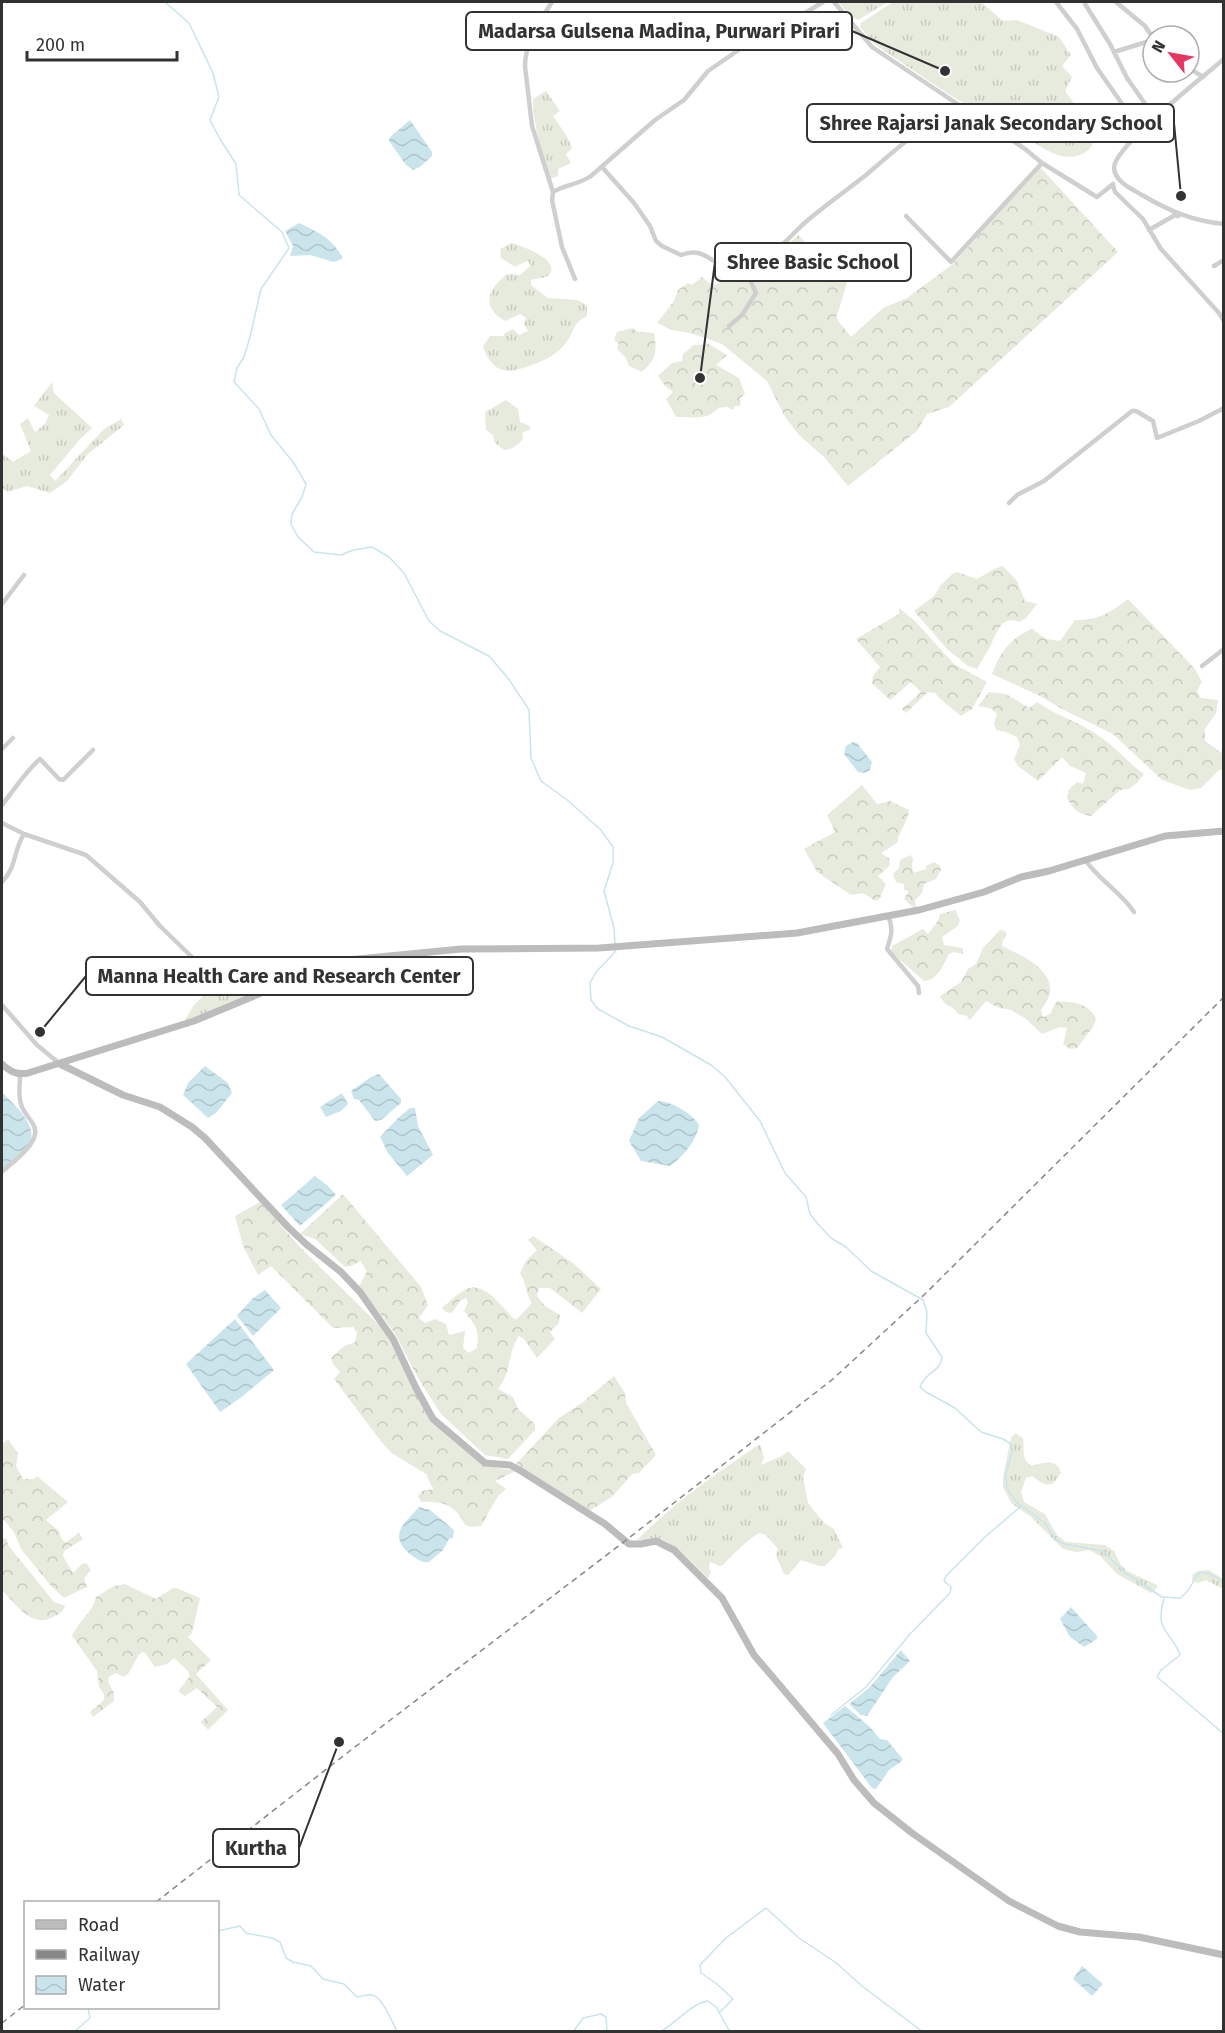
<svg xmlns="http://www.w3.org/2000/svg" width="1225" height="2033" font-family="'Fira Sans',sans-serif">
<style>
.grass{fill:url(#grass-tufts)}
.forest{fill:url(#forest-crowns)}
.water{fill:url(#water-waves)}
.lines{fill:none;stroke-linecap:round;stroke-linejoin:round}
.stream{stroke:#cae4eb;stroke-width:1.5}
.street{stroke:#cfcfcf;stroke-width:4.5}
.secondary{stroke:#bcbcbc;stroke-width:7}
.rail{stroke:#878787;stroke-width:1.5;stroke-dasharray:6 4.5;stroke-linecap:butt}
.leader{fill:none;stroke:#323232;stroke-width:2}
.callout-dot{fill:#323232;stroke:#fff;stroke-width:2}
.callout{fill:#fff;stroke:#323232;stroke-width:2}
.callout-label{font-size:20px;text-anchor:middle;font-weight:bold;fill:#323232}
</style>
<defs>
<pattern id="grass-tufts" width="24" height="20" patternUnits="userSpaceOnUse" patternTransform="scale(1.5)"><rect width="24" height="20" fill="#e7ebdd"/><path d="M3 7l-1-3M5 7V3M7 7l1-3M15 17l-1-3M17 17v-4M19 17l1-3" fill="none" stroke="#c7cabe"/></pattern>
<pattern id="forest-crowns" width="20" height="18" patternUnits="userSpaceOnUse" patternTransform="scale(1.5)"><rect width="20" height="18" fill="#e7ebdd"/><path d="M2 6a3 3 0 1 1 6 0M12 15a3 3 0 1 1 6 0" fill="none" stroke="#c7cabe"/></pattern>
<pattern id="water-waves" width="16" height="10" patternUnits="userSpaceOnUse" patternTransform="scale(1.5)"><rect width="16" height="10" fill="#cae4eb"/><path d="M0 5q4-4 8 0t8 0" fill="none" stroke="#aec4ca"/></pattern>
</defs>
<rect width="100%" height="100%" fill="#fff"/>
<path class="grass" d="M838,2H888L858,20L850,16Z
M893,2H981L1003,21L1017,20L1059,37L1071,55L1062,66L1072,77L1065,91L1078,109L1079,124L1092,141V146C1074,168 1046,152 1028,138L1022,139L950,95L880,48L872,41L860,27L861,23Z
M546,91L560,111L553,116L568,138L572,148L566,154L571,163L558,169V176L550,179C542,153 533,126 533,99Z
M512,243C522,246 559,259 550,274C547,279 536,278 531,280V285L548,298L577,300L585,304L587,307V316C570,325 576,331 565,344C557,354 546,360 534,364C510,374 493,376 483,346L490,336H503L505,333L513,329L519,335L528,331L524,324L526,318L520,314L505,321C480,307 488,289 507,274L520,275L530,266L529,262L526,261L515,267L501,258L500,249Z
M52,382L54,393L92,428L80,439L50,475L55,481L104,429L121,419L124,425L87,455L67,481L50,493L27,486L7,492L2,487V453L13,462L31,451L20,424L28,418L35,432L45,424L49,415L34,406Z
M506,400L518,409L520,422L528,425L531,429L522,433L523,439C517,446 513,449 504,450L495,443L493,435L486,430L485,412Z
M215,975L212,993L225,997L226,993L221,987L225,977L236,980L232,990L242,993L251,984L256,987L255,993L183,1023L194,1005L206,993Z
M1015,1433L1023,1438C1025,1449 1020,1460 1032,1466C1043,1463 1056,1458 1061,1472C1052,1490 1045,1486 1032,1476L1026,1478L1021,1492L1024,1502L1045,1514L1057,1535L1066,1542L1105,1545L1114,1551L1121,1565L1127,1571L1157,1585V1588L1151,1593L1117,1574L1100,1556L1089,1550L1077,1552L1063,1549L1031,1517L1011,1503L1003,1487V1477L1011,1438Z
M760,1444L764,1458L761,1465L782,1456L788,1451L806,1469L803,1477L808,1503L824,1523L834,1529L843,1548L838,1549L836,1555L825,1566H819L801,1560L788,1575L784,1574L776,1556L778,1549L766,1535L759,1533C745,1542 734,1553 723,1565L719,1566L710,1562L709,1568L711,1572L708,1578C696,1567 672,1539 656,1538C649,1537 645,1542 637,1540C674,1503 716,1473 760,1444Z
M1209,1570L1223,1579V1589L1206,1580L1199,1583L1192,1581L1193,1574L1198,1571Z"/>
<path class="forest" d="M1040,167L1118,252L949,407L927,414L917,431L848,486L824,457L799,435L785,417L767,381L722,344L690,333L672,330L657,323L674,301L678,290L688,283L692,285L702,277L709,283L716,285L726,278L734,280L739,272V267L773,258L798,235L847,283L836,318L851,337L883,308L907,298L953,264Z
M632,328L639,332L654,333C657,351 657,358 642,372L629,366L626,358L617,349L619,344L614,340L617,332Z
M709,344L727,355L716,365L739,378L745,394L739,399L741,401L740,406H735L733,410L727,407L718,408C707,422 692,416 676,417L666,399L673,392L665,386L658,376L672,363L682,361L683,354L694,345Z
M1003,566L1017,581L1025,601L1037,604L1026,618L1020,622C1001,614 996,634 990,647C986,654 981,662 977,669L968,666L947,649L914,611L934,596L940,586L952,574L957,572L977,579L996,568Z
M1128,599L1195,669L1202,682L1197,691L1201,698L1218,700L1216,713L1205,729V741L1223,754V769L1218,771L1201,788L1190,790L1162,780L1113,734L1064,710L1040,696L992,674C1000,653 1010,638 1032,629L1046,639L1060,641L1075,620C1100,620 1109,613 1128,599Z
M899,608L915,621L954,664L987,682L972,709L961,716C952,708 942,702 935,693L928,692L906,713L902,709L921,692L911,682L890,700L872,683L873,676L880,667L856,639L899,614Z
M989,692L1006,694L1029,708L1037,702C1055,715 1077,721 1096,734C1114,745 1127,762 1144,774L1137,783L1129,789L1120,790L1091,816C1078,814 1073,809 1067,798L1069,789L1077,782L1083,784L1086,773L1070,766L1062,757L1038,781L1018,766L1014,759L1020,745L1017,737L1006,732L996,730L994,723L997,714L992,709L978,706Z
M862,785L877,804L890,801L909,810L908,816L898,838V842L881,853L890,859L889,866L878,876L886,884L880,898L876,901L863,893L851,895L817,872L804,849L835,832L827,815Z
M911,855L913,860L912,864L913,873L926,869V866L934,862L940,866L941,870L936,879L924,884L922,893L915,900L916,907L914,908L904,899L909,891L904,890V884L896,882L893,874L899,868L900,860Z
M955,910L960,920L958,926L942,937L944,945L963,948V954L954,952L949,954C943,965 938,980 924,981L891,952L892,946L923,929L928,934L938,921L940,914Z
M1000,930L1005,931L1007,935L1003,940L1002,946C1020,955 1053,968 1050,993C1049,999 1044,1005 1041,1010L1043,1017L1050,1014L1057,1001C1074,1002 1089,1003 1096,1019L1093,1027L1077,1048L1070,1049L1063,1044L1067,1028L1060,1027L1042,1034L1026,1019L1011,1010L999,1008L986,1001L971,1019L969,1020L967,1016L958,1014C954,1005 945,1008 940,996L961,982L968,969L976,964L983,948Z
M343,1194L421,1287L428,1305L419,1318L425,1323L435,1319L446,1324L449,1335L465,1331L463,1348L469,1353L477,1348C480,1329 475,1325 464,1311L468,1302L466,1298L460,1301L452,1313L446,1312L442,1308C449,1302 457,1294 465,1290C485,1279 502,1309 516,1320L532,1303C525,1293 527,1283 520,1273L526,1261L537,1250L528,1240L533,1236L573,1263L601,1289L582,1313L550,1288H539L537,1296L545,1306L560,1315L559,1323L550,1332L555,1339L537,1358L524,1339L519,1336C507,1353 512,1372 498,1389L513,1397L518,1409L535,1424V1430L508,1459L485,1455L441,1414L418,1378L394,1332L359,1286L367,1272L361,1261L351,1266L345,1267L315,1239L300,1234Z
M260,1202L301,1248L384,1330L431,1422L482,1465L516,1471L495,1481L506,1489L498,1496L481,1526L471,1527L465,1525C455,1504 442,1501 421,1502L418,1496L422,1491L433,1489L426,1474L393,1454L383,1444L334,1379L340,1372L333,1364L331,1358L343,1347L355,1342L357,1333L353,1327L333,1328L271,1266L258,1275L243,1246L235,1216Z
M614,1376L625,1393L626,1403L656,1455L639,1473L632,1474L613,1496L588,1512L515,1465L559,1418L582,1403Z
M8,1439L18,1453L16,1466L23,1479H34L37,1476L68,1502L46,1520L59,1531L62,1540L66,1542L79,1533L83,1539L64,1551L63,1556L73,1573L82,1564L86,1563L91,1570L84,1579L87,1587L64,1598L52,1587L21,1549L14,1532L2,1518V1444Z
M2,1538L7,1539L8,1545L54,1602L65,1606C62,1613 58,1615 51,1618C31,1628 14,1602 2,1590Z
M125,1584L156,1599L173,1588L179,1589L200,1598L192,1633L188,1637L211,1660L196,1674L228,1710L208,1730L201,1722L217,1707L197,1688L185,1696L180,1693L179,1690L190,1676L188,1671L174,1658L167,1664L155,1667L145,1653L142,1652C133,1659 134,1671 124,1677L116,1673L109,1677L108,1681L114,1693V1701L93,1717L90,1712L104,1700V1694L99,1687L97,1671L72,1636C79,1620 92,1614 96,1597L114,1586Z"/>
<path class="water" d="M410,120L432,152V156L420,167L413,170L406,165L389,141L390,137Z
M299,223C318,232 332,238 343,258L334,262L310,255L290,256L293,246L285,231Z
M853,742L857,743L872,762L870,770L864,773L858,772L844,754L846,746Z
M205,1066L228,1083L232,1093L216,1113L208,1118L183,1095L188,1083Z
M379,1074L401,1099V1103L381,1120L375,1121L359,1100L354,1099L351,1091L371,1077Z
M2,1092C13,1104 38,1124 30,1143L2,1170Z
M342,1093L348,1104L341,1111L326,1117L320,1107Z
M658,1101C671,1101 692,1113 699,1125C697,1140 683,1157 670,1166L641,1161L629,1141L639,1118Z
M410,1108H415L418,1126L433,1155L407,1176L388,1153L380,1137L398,1118Z
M315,1176L328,1186L336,1195L300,1226L281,1205Z
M265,1290L281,1308L253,1336L237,1316L252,1299Z
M235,1319L274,1370L243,1396L220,1412L186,1364Z
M419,1507L430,1510L454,1530L453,1538L449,1539L443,1550L429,1562C421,1563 417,1559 411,1555C387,1535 404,1524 419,1507Z
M1071,1607L1097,1636V1639L1084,1647L1070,1637L1060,1619Z
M901,1650L910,1661L893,1677L867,1716L861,1715L849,1704L869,1688Z
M845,1706L869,1726L880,1739L887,1740L902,1758V1761L889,1770L876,1789L872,1788L823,1723Z
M1082,1966L1103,1984L1092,1996L1073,1979Z"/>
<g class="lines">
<path class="stream" d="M165,2L189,23L213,73L219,97L210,120L220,139L236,164L239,195L282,232L289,248L261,289L250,337L244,357L237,368L234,382L259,409L271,435L293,462L306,484L302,497L292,514L291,524L298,537L314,552L341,555L353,550L372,547L389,557L404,573L429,621L440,631L489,656L508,678L529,710L531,758L541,781L566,799L601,830L613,847V863L604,891L614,928L615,944
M615,949V952L596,972L590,983L591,1000L598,1009L629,1026L662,1037L711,1065L725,1077L760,1121L785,1173L806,1197L810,1214L818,1224L831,1238L846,1247L871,1271L923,1300L927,1312L926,1333L942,1357C941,1372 924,1373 920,1387L926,1392L955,1408L981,1432L1003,1439L1011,1444L1012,1451L1006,1474L1007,1488L1016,1502L1045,1523L1055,1539L1064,1544L1103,1551L1124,1572L1162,1597L1180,1598C1201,1585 1188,1558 1224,1582
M1164,1599C1155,1631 1168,1628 1180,1654L1179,1656L1161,1670L1157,1677L1224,1734
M831,1715L866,1687L910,1634L950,1593L951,1587L944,1581L946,1576L985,1537L1020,1507
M218,1931L240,1926L246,1933L272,1938L280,1942L286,1958L293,1962L311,1966L323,1979L344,1984L357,1997C362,1997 367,1994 372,1995C382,1996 393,2023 397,2032
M719,2013L733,1999L717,1984L701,1973L700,1965L726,1938L766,1908L799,1938L835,1962L862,1986L923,2032
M74,2032L90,2018L88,2008
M573,2032L583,2018L601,2014L606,2017L607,2032
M660,2032C676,2023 692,2003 708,2001L716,2007L730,2032"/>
<path class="street" d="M552,2C540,21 525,42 525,66L532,126L553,192
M834,2L872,47L1025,149L1042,163
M1056,2L1077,29L1097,68L1141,131
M1116,2L1145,26L1153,38
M1085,4L1110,44L1127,78L1155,118
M1114,52L1153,40
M1224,59C1205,75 1113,147 1114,168C1115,182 1132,189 1142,195C1169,211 1193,221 1224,224
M1189,68L1203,77
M602,167L634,203L650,226L656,241L662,246L681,255C705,246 710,264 728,267C735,268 747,264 755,262C777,255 791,234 808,220C827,204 847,190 866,175C895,150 924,125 955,103
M1113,185L1115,192L1143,219L1161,249L1219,313L1224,321
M906,216L951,262L1042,163L1097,197L1113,184
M1149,230L1175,215L1178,216
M1214,266L1224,260
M575,279L562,247L552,200L553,192C563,185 578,185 591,176L655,120L684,100L708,71L743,47L774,32L823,2
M729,326L742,315L756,293L743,264
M1009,503L1017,495L1044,481L1132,411H1136L1153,421L1157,438L1199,421L1224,408
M2,604L24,575
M1202,666L1224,649
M2,749L13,738
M2,805C15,789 24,773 40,759L59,779L63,780L93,750
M2,823L24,834L86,855L140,902L160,926L196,961L250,984L260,993
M1086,861C1099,880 1121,892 1134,912
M2,882C17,867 13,851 24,834
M888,916C894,928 891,937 887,949L918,986L919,993
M2,1005L37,1045L60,1064
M2,1172C13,1161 44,1141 33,1124C29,1117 23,1112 21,1104C18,1096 20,1083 20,1075"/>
<path class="secondary" d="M2,1064C11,1072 16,1075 28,1073L194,1021L302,976L348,960L461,949L599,948L797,933L919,910L984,892L1021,877L1049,871L1165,836L1224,831
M60,1064L123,1095L160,1107L192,1127L205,1138L288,1227L306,1244L341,1272L360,1292L393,1339L416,1388L433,1419L485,1463L510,1465L521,1471L605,1524L629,1544H641L656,1541L674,1550L722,1598L754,1655L838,1754L854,1780L874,1803L912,1833L1009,1901L1058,1926L1080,1932L1139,1937L1224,1955"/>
<path class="rail" d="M156,1902L351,1750L625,1541L833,1379L925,1294L1224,997
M2,2023L26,2004"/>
</g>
<path class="leader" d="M945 71L852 31M1181 196L1174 123M700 378L715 262M40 1032L86 976M339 1742L299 1848"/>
<g class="callout-dot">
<circle cx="945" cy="71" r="6"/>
<circle cx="1181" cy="196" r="6"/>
<circle cx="700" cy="378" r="6"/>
<circle cx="40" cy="1032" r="6"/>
<circle cx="339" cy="1742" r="6"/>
</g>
<g class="callout">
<rect x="466" y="12" width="386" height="38" rx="6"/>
<rect x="807" y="104" width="367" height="38" rx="6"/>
<rect x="715" y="243" width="196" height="38" rx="6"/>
<rect x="86" y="957" width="387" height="38" rx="6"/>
<rect x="213" y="1829" width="86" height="38" rx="6"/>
</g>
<g class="callout-label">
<text x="659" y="38">Madarsa Gulsena Madina, Purwari Pirari</text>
<text x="991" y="130">Shree Rajarsi Janak Secondary School</text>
<text x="813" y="269">Shree Basic School</text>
<text x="279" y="983">Manna Health Care and Research Center</text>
<text x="256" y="1855">Kurtha</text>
</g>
<rect width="1225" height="2033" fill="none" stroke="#323232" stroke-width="6"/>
<rect x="24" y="1901" width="195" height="108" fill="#ffffff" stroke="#adadad" stroke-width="1.5"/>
<rect x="36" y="1920" width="30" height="9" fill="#bcbcbc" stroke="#adadad" stroke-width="1.5"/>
<text x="78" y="1931" font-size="18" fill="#323232">Road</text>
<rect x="36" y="1950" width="30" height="9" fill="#878787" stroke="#adadad" stroke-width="1.5"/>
<text x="78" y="1961" font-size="18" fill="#323232">Railway</text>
<rect x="36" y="1976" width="30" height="18" fill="url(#water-waves)" stroke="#adadad" stroke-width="1.5"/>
<text x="78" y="1991" font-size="18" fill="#323232">Water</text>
<g transform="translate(1171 54) rotate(301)"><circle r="28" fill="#ffffff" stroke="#adadad" stroke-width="1.5"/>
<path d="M0-4.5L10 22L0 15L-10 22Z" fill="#e63763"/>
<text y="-9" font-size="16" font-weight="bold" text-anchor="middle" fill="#323232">N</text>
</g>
<path d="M27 51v9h150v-9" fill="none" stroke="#323232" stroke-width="3"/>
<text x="36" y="51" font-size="18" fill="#323232" stroke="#ffffff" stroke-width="4.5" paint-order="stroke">200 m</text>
</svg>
